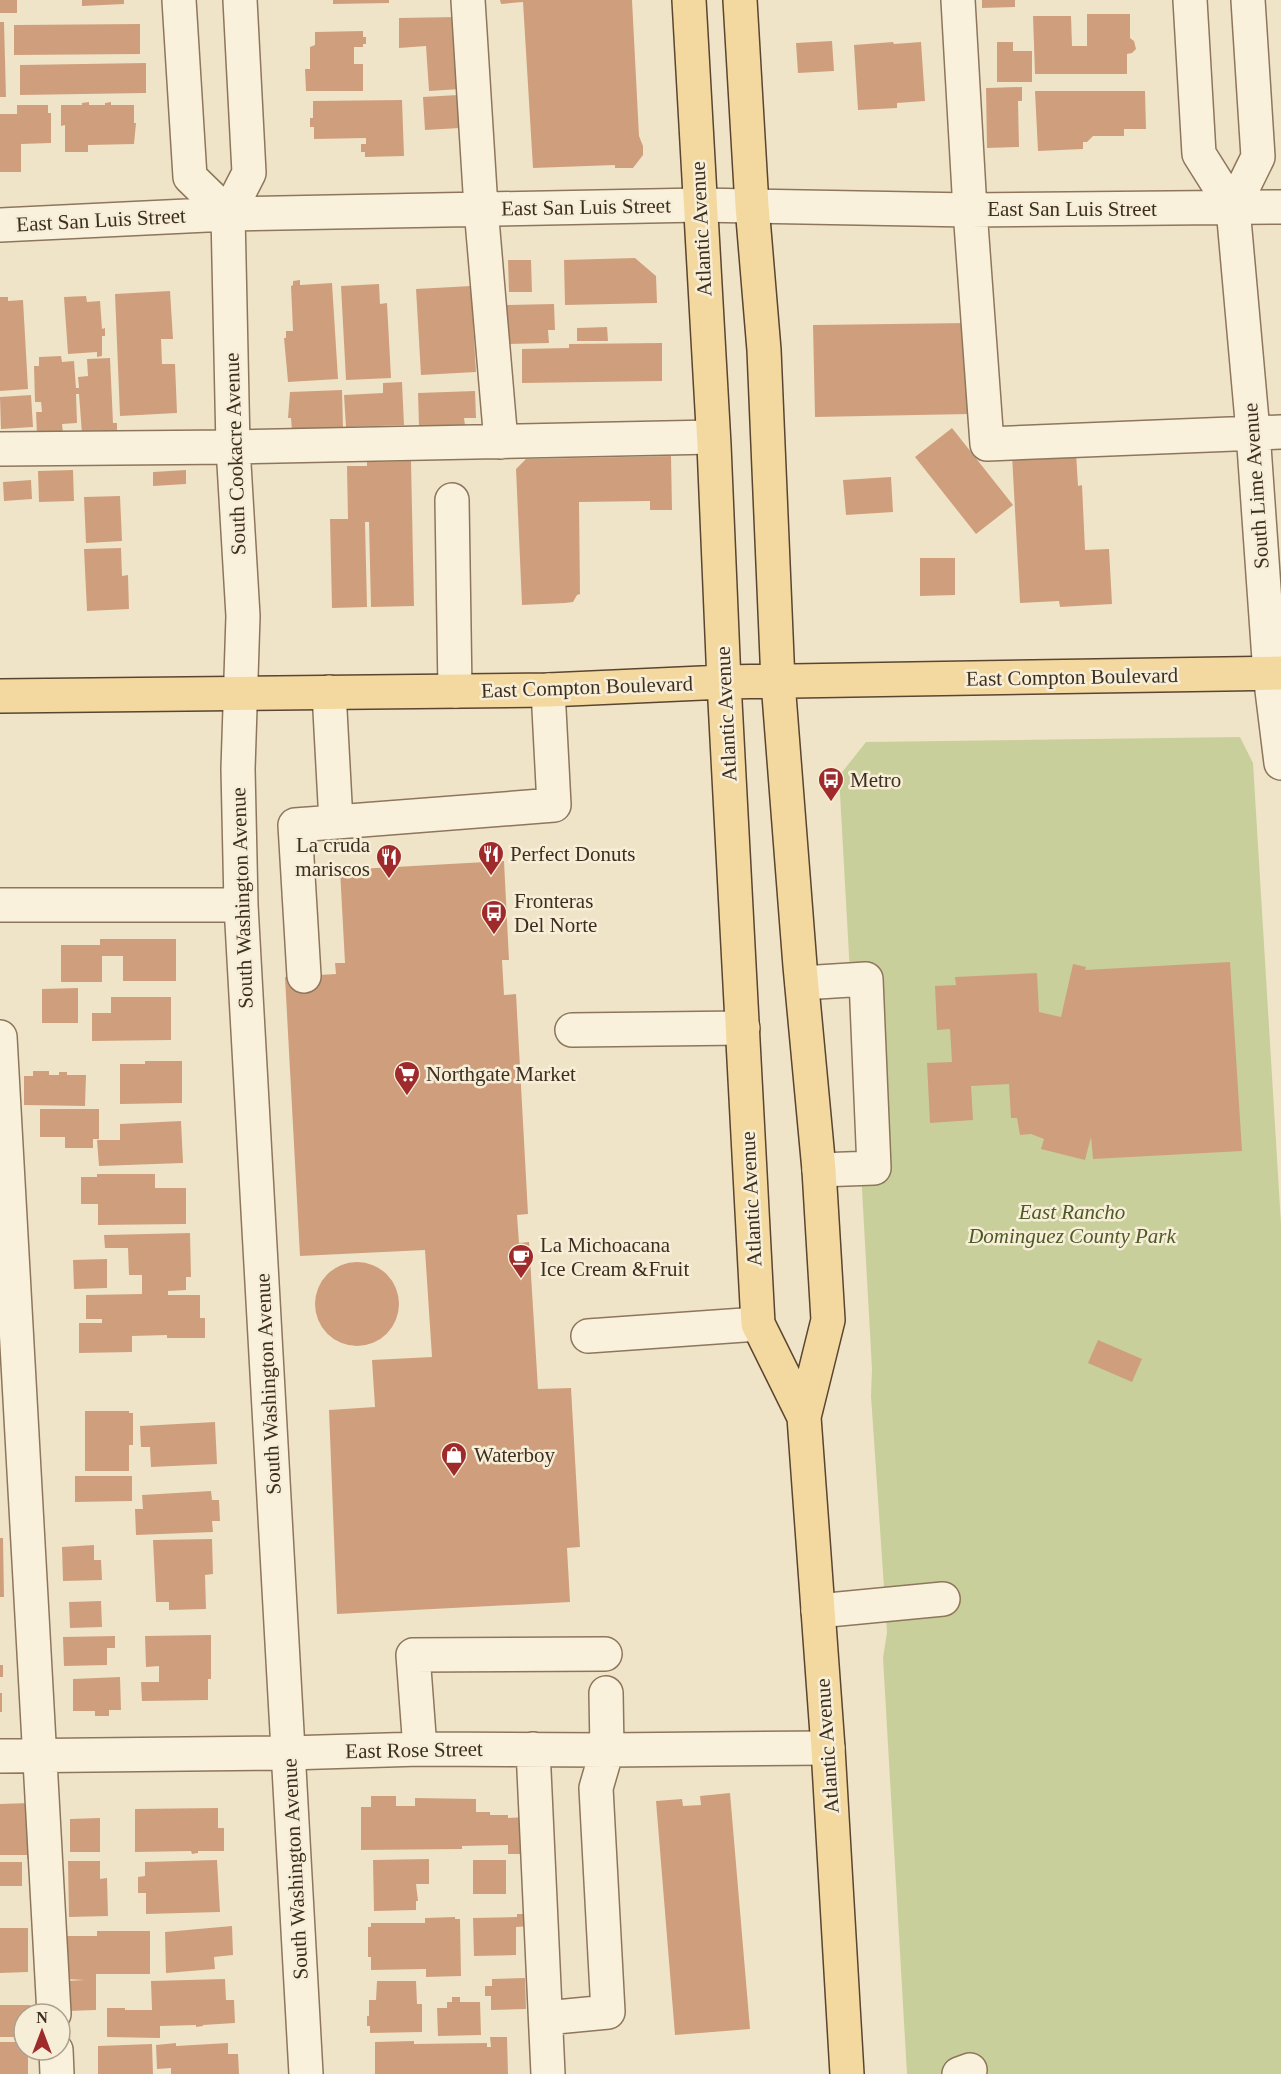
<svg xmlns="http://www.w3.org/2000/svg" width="1281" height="2074" font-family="'Times New Roman',serif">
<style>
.green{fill:#c9cf9b}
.building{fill:#cf9f7d}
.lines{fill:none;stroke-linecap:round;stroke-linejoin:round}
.minor-casing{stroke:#8d765c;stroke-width:36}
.major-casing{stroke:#5b4430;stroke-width:36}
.minor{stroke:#faf1dc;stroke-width:33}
.major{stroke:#f3d9a0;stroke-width:33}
.labels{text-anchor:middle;stroke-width:5;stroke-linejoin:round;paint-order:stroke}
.street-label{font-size:21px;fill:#3d2e20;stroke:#f7eed8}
.poi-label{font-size:21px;fill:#3d2e20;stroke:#f7eed8;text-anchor:start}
.park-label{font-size:21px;font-style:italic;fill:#4d5a26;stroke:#f7eed8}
</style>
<rect width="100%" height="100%" fill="#f0e4c8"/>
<path class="green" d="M1240,737L1253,763L1281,1224V2074H907L883,1658L887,1632L871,1396L872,1369L839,776L866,742Z"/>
<path class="building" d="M0,0H17V13H0Z
M82,0H124V4L82,6Z
M333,0H389V3L333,4Z
M500,0H632L639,136L643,146V155L633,168H615V165L533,168L523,2L501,4Z
M982,0H1015V7L982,8Z
M1087,14H1130V38L1134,41L1136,49L1132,53L1127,54V74H1035L1033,16H1071L1072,46H1087Z
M456,17L461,89L429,91L426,46L399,48V18Z
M0,22H4L6,97H0Z
M140,24V54L14,55V25Z
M363,31V37H366V44H363V47H354V64H363V91H306L305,69H310V47L315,45V32Z
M832,41L834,71L798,73L796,43Z
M893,42L894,44L921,42L925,101L897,103V108L858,110L854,45Z
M997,42H1013V51H1032V82H997Z
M146,63V93L20,95V65Z
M1022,87V101H1018L1019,147L987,148L986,88Z
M1035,91H1145L1146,129H1124V136H1093L1087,142H1083V149L1038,151Z
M458,95L460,128L425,130L423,97Z
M402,100L404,156L365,157V152H361V144H366V138L314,139V127H310V118H313V101Z
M89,102V105H105V103L111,102V105H134V123H136L134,144L88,145V152H65V125L61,126V105H82V103Z
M17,105H48V113H51V143L21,144V172H0V114H17Z
M635,258L656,276L657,303L565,305L564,260Z
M508,260H531L532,292H509Z
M300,280V285L332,283L338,379L288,382L284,338H286V331H293L291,286L293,285V281Z
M379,284L380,304L387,303L391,378L346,380L341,286Z
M471,286L476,372L421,375L416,289Z
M170,291L173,339H161L162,364H175L177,413L120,416L115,294Z
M86,296L87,302L100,301L102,329L105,328V336H102V356L97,357V352L68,354L64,297Z
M0,297H8V301L23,300L28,389L0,391Z
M554,304L555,330H548L549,343L507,344L506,305Z
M968,323L969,414L815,417L813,325Z
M607,327L608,341H577V328Z
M662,343V381L522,383V349L569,348V344Z
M61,356L62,362L74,361L76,388H79L78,377L88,376L87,359L110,358L113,423H117V432L82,434L79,394H76L77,423L62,424L63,433L37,435L36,412H42L41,402H35L34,366H39V357Z
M402,382L404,425L346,427L344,395L383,393V383Z
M342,390L343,428L292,431L291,418H288L290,392Z
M475,391L476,418H464L465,425L419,427L418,393Z
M31,395L33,427L1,429L0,397Z
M952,428L1013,505L976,534L915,457Z
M1076,452L1078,486L1082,485L1085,550L1109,549L1112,604L1060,607L1059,601L1020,603L1012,455Z
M671,456L672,510H650V501L579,502L580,594L577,595L573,602L565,603L522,605L516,469L526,459Z
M411,461L414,606L371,607L369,522H365L367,607L332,608L330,519H348L347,466H367V462Z
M73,470L74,501L39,502L38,471Z
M186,470V484L153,486V472Z
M891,477L893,512L846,515L843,480Z
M31,480L32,499L4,501L3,482Z
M120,496L122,541L86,543L84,497Z
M121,548L122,576L128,575L129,609L87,611L84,549Z
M920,558H955V595L920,596Z
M504,861L509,960H502L504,995L516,994L528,1214L517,1215L519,1243L529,1242L538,1389L571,1388L580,1547L567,1548L570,1602L337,1614L329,1410L375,1407L372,1360L432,1357L425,1250L300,1256L285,977L336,974L335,963H345L340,870Z
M100,939H176V981H123V956H102V982H61V945H100Z
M1230,962L1242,1151L1093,1159L1091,1137L1085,1160L1041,1149L1044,1139L1031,1134L1020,1135L1017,1118H1011L1009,1084L971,1086L973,1120L930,1123L927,1063L952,1062L950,1029L937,1030L935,986L956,985L955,977L1037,973L1039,1012L1061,1017L1073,964L1086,967L1085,970Z
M78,988V1023H42V989Z
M111,997H171V1040L92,1041V1013H111Z
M145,1061H182V1103L120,1104V1064H145Z
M33,1071H49V1075H59V1072H67V1075H86L85,1106L24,1105V1076H33Z
M40,1109H99V1139H93V1148H65V1137H40Z
M181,1121L183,1163L99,1166L97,1140H120V1124Z
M97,1174H155V1188H186V1224L98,1225V1204H81V1177H97Z
M190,1233L191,1277H186V1290L168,1291V1295H200V1318H205V1338H167V1335L132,1336V1352L79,1353V1323H102V1319H86V1295L142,1294V1275H129L128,1248H105L104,1235Z
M107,1259V1288L74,1289L73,1260Z
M315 1304a42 42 0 1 1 84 0a42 42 0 1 1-84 0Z
M1098,1340L1142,1359L1132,1382L1088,1363Z
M85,1411H129V1413H133V1445H129V1471H85Z
M215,1422L217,1464L151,1467L150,1447H141L140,1426Z
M75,1476H132V1501L75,1502Z
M211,1491L212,1500H219L220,1521H212L213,1532L136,1535L135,1509H143L142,1495Z
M0,1538H3L4,1597H0Z
M212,1539L213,1574L205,1575L206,1609L169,1610V1602H156L153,1540Z
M94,1545V1560H101L102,1580L63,1581L62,1547Z
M101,1601L102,1627L70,1628L69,1602Z
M211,1635V1679H208V1700L142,1701L141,1682H159V1666L146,1667L145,1636Z
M115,1636V1648H107V1665L64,1666L63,1637Z
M0,1665H3V1677H0Z
M120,1677L121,1710H109V1716H95V1711H73V1679Z
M0,1693H2V1712H0Z
M730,1793L750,2029L675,2035L656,1801L682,1799L683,1806L701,1805L700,1796Z
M371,1796H396V1806H415V1798L476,1799V1812H490V1815H508V1818L526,1817L527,1854H508V1845L462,1846V1849L361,1850V1807H371Z
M30,1803L35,1859H27V1855H0V1804Z
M218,1808V1828H224V1851H198V1853L192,1854L191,1851L135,1852V1809Z
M100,1818V1852H70V1819Z
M429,1859V1884H416L418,1901H416V1910L374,1911L373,1860Z
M217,1860L220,1912L146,1914V1893H138V1877L145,1876V1862Z
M473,1860H506V1894H473Z
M68,1861H100V1879L107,1878L108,1916L69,1917Z
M0,1862H22V1886H0Z
M517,1914H530L531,1926L516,1927V1955L474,1956L473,1918L517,1917Z
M455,1917V1919H460L461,1976L426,1977V1969L371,1970V1957H368V1927H371V1923H425V1918Z
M232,1926L233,1955L214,1957L215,1969L166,1973L165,1932Z
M0,1928H28V1972L0,1973Z
M97,1931H150V1974H96V2010L67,2011L66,1981L85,1980L66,1979V1936H97Z
M525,1978L526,2009L491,2010V1996H485V1986H492V1979Z
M225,1979L226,2000H234L235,2023L203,2025V2026L196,2027V2025L160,2026V2038L107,2037V2008H125V2010H152L151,1981Z
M377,1981H416L417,2004H422V2032L370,2033V2026H367V2016H369V2000H376Z
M452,1997H460V2002H480L481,2035L438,2036L437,2008H447V2002H452Z
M0,2005H30V2014H24V2037H0Z
M490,2037H507L508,2074H375V2042L414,2041V2044L487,2043V2047H491Z
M0,2042H24V2050H28V2074H0Z
M176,2043V2046L228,2043V2054H238L239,2074H171V2068L157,2069L156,2045Z
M152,2044L153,2074H98V2046Z"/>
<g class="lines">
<defs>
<path id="minor" d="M179,0L190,177L228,214
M240,0L249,173L228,214L233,447L243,616L238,769L241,905L306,2074
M468,0L481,208L501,442
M958,0L970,210L987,444L1281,432
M1190,0L1199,154L1233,208L1253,432L1270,674L1281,763
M1233,208L1258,157L1248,0
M0,225L228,214L700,205L970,210L1281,207
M0,449L233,447L713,437
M452,500L455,691
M329,692L336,822L554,805L548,690
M0,905H241
M304,976L295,825L336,822
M802,983L866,979L874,1168L819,1170
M572,1030L743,1028
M0,1037L54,2014
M588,1336L758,1324
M818,1611L943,1599
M420,1749L413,1655L605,1654
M533,1749L548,2074
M0,1756L288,1753L420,1749L607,1750L828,1748
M546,2018L608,2012L596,1788L607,1750L606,1693
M56,2050L57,2074
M959,2074L970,2070"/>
<path id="major" d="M689,0L714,445L724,682L758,1324L804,1417
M740,0L752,206L764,350L778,682L800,966L819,1170L828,1320L804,1417L828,1748L847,2074
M0,696L548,690L724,682L1281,673"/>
</defs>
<use href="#minor" class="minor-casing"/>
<use href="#major" class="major-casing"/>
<use href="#minor" class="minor"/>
<use href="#major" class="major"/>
</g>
<defs>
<symbol id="bus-pin" viewBox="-11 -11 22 30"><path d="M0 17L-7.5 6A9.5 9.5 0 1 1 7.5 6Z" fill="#9e2a2b" stroke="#f7eed8"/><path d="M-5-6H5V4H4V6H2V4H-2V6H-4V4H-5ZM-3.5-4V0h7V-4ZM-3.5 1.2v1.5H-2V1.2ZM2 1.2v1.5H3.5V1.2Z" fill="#fff"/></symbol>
<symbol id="restaurant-pin" viewBox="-11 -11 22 30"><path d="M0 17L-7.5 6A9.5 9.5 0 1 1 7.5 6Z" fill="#9e2a2b" stroke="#f7eed8"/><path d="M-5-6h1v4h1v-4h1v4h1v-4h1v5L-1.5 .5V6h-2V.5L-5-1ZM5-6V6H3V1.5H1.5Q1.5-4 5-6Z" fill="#fff"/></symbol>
<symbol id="supermarket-pin" viewBox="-11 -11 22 30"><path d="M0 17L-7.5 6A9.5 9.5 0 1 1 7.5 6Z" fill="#9e2a2b" stroke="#f7eed8"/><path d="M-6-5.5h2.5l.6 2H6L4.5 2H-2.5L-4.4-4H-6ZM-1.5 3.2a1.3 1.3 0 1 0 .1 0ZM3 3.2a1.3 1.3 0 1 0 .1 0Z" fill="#fff"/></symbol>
<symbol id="cafe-pin" viewBox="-11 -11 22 30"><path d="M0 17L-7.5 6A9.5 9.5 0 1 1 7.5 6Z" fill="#9e2a2b" stroke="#f7eed8"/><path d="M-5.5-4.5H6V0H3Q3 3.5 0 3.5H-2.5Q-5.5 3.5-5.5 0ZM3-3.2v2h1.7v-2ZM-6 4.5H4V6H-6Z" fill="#fff"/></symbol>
<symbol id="shop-pin" viewBox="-11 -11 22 30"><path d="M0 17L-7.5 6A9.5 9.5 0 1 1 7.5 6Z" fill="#9e2a2b" stroke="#f7eed8"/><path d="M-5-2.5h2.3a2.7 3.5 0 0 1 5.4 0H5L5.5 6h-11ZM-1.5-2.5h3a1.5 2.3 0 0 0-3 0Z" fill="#fff"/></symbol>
</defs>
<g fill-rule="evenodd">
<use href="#bus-pin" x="816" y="765" width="30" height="40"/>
<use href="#restaurant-pin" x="476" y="839" width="30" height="40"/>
<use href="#restaurant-pin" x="374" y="842" width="30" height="40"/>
<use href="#bus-pin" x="479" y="898" width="30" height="40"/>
<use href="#supermarket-pin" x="392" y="1059" width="30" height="40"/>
<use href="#cafe-pin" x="506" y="1242" width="30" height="40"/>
<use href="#shop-pin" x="439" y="1440" width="30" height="40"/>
</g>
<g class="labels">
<g class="street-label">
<text transform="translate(586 207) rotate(-1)" y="7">East San Luis Street</text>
<text x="1072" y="216">East San Luis Street</text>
<text transform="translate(101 220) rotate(-3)" y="7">East San Luis Street</text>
<text transform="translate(701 229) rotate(-93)" y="7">Atlantic Avenue</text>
<text transform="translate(235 454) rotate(-92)" y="7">South Cookacre Avenue</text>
<text transform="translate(1256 486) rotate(-94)" y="7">South Lime Avenue</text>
<text transform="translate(1072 677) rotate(-1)" y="7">East Compton Boulevard</text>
<text transform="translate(587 687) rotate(-2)" y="7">East Compton Boulevard</text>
<text transform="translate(726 714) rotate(-93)" y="7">Atlantic Avenue</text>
<text transform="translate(242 898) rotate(-92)" y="7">South Washington Avenue</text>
<text transform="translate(751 1199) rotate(-93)" y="7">Atlantic Avenue</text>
<text transform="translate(268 1384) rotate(-93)" y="7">South Washington Avenue</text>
<text transform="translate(827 1746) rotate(-94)" y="7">Atlantic Avenue</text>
<text transform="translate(414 1750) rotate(-1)" y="7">East Rose Street</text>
<text transform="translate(295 1869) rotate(-93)" y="7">South Washington Avenue</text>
</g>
<g class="poi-label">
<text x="850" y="787">Metro</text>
<text x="370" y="852" text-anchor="end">La cruda<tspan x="370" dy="24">mariscos</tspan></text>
<text x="510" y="861">Perfect Donuts</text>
<text x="514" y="908">Fronteras<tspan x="514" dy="24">Del Norte</tspan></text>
<text x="426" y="1081">Northgate Market</text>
<text x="540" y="1252">La Michoacana<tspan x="540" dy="24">Ice Cream &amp;Fruit</tspan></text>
<text x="474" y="1462">Waterboy</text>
</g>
<g class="park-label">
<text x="1072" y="1219">East Rancho<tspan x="1072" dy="24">Dominguez County Park</tspan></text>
</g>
</g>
<g transform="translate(42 2032)"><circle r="28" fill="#f7eed8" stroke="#ada18e" stroke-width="1.5"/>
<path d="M0-4.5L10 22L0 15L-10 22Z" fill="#9e2a2b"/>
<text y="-9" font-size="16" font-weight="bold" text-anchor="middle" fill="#3d2e20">N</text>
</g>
</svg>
